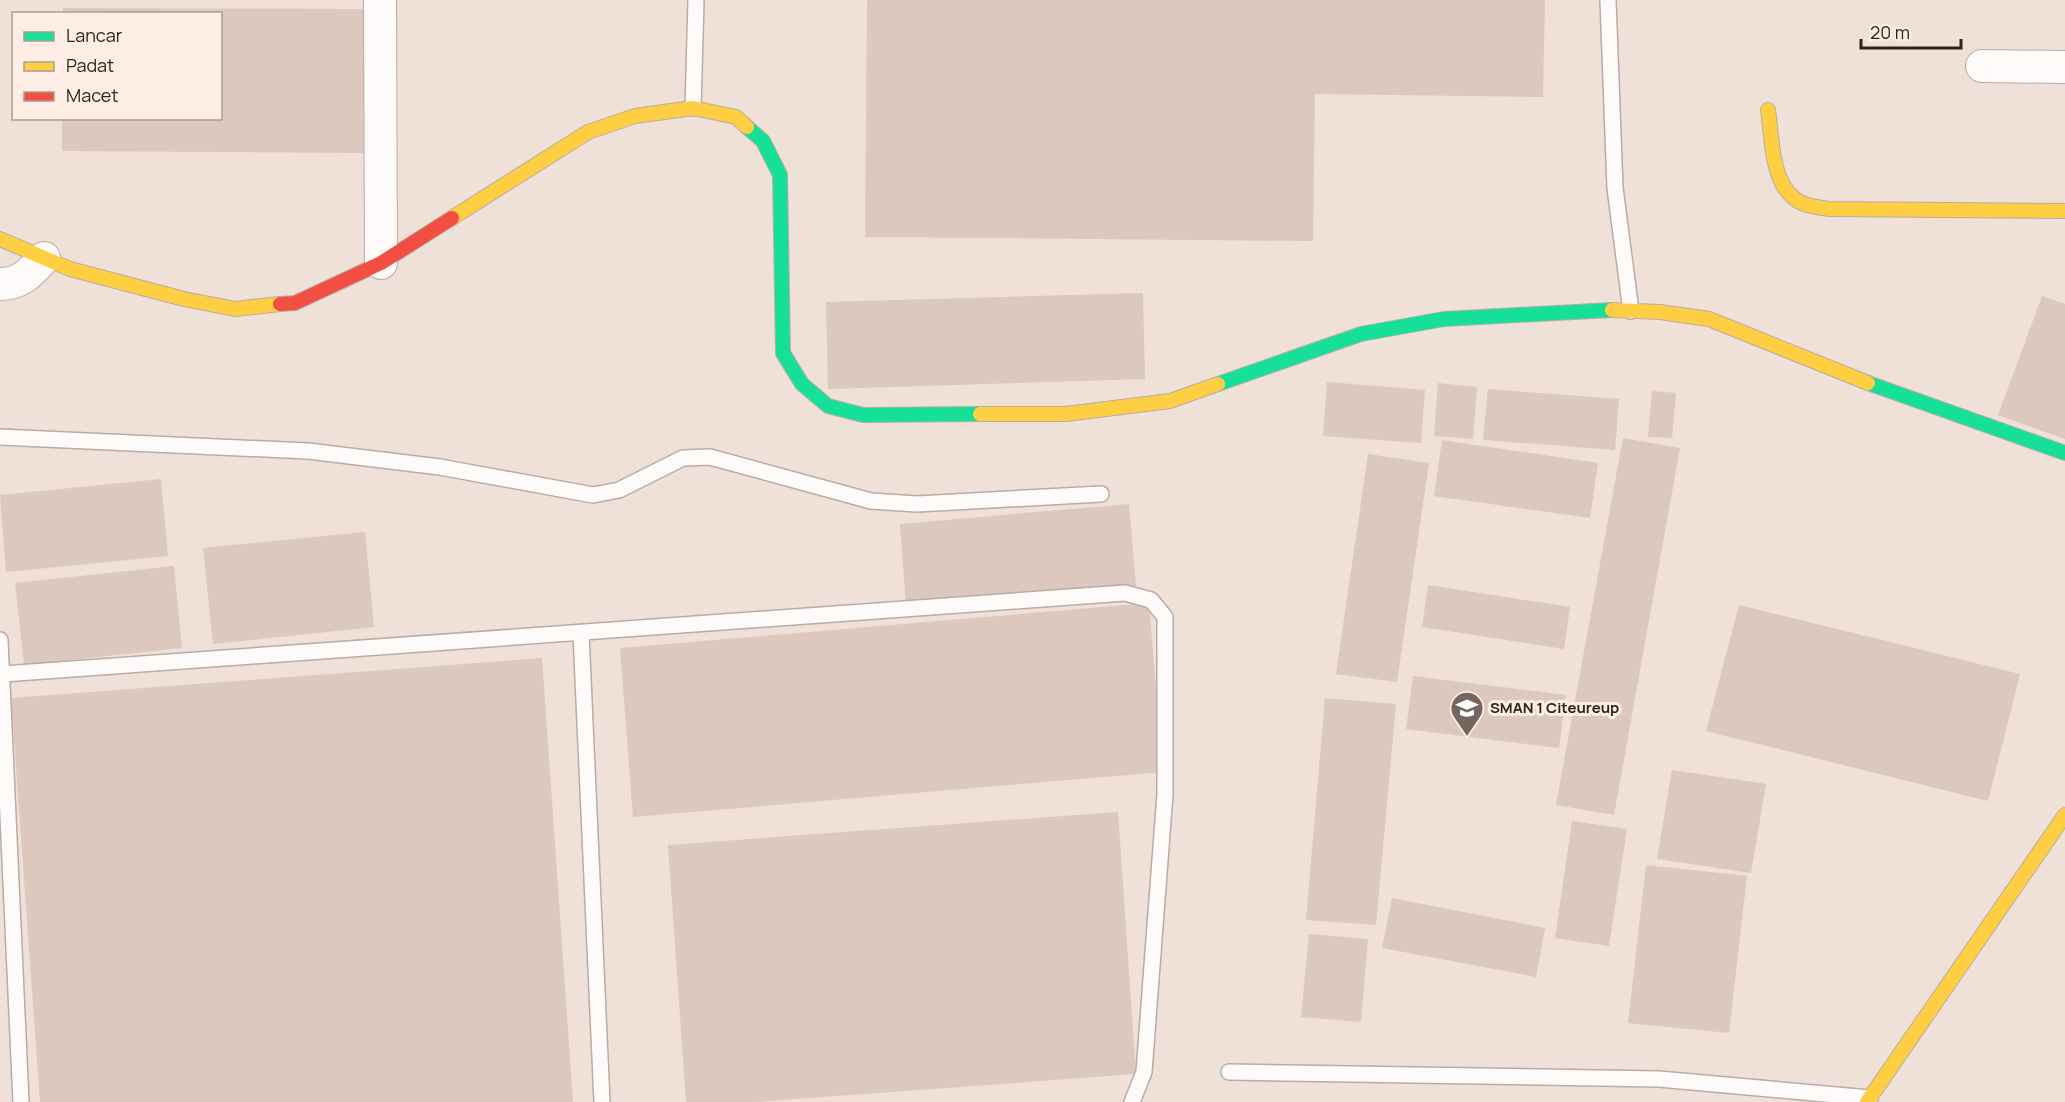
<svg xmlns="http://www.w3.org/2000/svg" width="2065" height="1102" font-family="Manrope,sans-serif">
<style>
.building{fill:#dcc8bc}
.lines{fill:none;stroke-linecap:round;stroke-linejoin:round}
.lane-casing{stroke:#b8aca6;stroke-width:18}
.street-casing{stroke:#b8aca6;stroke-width:34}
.fast-casing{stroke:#b8aca6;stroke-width:16}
.slow-casing{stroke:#b8aca6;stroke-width:16}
.jam-casing{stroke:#b8aca6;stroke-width:16}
.lane{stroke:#fdfaf9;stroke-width:15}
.street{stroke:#fdfaf9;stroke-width:32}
.fast{stroke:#16e098;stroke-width:14}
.slow{stroke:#ffcf43;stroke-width:14}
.jam{stroke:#f24e42;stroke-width:14}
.labels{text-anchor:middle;stroke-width:6;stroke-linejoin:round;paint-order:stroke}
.poi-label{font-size:15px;font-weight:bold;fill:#2e241e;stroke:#feede4;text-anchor:start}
</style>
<rect width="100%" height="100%" fill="#efe0d8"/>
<path class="building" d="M867,0H1545L1543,97L1315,94L1313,241L865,237Z
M63,8L371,9L370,153L62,151V118H220V14H63Z
M1143,293L1145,379L828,389L826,302Z
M2042,296L2065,304V439L1998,415Z
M1327,382L1425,390L1421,443L1323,436Z
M1438,383L1477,387L1473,439L1434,436Z
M1488,389L1619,399L1615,450L1483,440Z
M1652,391L1676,393L1672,438L1648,437Z
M1623,438L1680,448L1614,815L1556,805Z
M1442,440L1598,463L1590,518L1434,496Z
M1368,454L1429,463L1397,682L1336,674Z
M161,479L168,556L6,572L0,495Z
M1129,504L1136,586L906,606L900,524Z
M365,532L374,627L213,644L203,548Z
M174,566L182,648L24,665L15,583Z
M1428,585L1570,607L1564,649L1422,627Z
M1149,603L1163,772L633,817L620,648Z
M1739,605L2020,674L1988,801L1706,731Z
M542,658L573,1102H40L11,698Z
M1413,676L1566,695L1559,748L1406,729Z
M1325,698L1396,704L1376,925L1306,920Z
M1672,770L1766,784L1751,873L1657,859Z
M1118,812L1136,1074L756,1102H686L668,845Z
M1572,821L1627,829L1609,946L1555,938Z
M1646,865L1747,876L1729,1033L1628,1023Z
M1392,898L1545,928L1536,977L1382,948Z
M1309,934L1368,939L1361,1022L1301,1017Z"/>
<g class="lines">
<defs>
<path id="lane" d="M1608,0L1615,188L1631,311
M693,108L696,0
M0,437L308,451L440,467L593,495L619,490L683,458L710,457L871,501L917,504L1101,494
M581,634L602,1102
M0,640L21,1102
M3,674L1125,593L1151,600L1165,617V794L1144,1072L1132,1102
M1229,1072L1659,1079L1870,1098"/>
<path id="street" d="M380,0L381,263
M1982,66L2065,67
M0,284C21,284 30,273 44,258"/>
<path id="fast" d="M747,127L763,141L780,175L783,353L802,384L828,406L863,415L980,414
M1868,383L2065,453
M1218,384L1361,334L1444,319L1612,310"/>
<path id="slow" d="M1768,110C1772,136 1771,181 1794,198C1803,206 1817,207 1829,209L2065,211
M452,218L588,132L635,116L693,108L736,117L747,127
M0,239L70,269L184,299L235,309L280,304
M1612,310L1660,312L1709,319L1868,383
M980,414H1066L1170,401L1218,384
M1867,1102L2065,815"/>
<path id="jam" d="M280,304L295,303L381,263L452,218"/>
</defs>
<use href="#lane" class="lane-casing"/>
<use href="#street" class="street-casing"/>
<use href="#fast" class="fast-casing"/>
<use href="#slow" class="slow-casing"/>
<use href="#jam" class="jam-casing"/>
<use href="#lane" class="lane"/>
<use href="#street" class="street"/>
<use href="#fast" class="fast"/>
<use href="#slow" class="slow"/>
<use href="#jam" class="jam"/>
</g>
<defs>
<symbol id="school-pin" viewBox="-11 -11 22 30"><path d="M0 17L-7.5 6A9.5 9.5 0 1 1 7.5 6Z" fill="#72665f" stroke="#feede4"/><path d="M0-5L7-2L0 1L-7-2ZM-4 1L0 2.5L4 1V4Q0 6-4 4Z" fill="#fff"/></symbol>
</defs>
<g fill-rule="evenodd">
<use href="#school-pin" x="1448" y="689" width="38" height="52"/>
</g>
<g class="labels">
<g class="poi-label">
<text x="1490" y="713">SMAN 1 Citeureup</text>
</g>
</g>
<rect x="12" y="12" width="210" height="108" fill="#feede4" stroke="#ab9d95" stroke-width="1.5"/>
<rect x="24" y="32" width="30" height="9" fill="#16e098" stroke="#ab9d95" stroke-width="1.5"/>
<text x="66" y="42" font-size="18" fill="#2e241e">Lancar</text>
<rect x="24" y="62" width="30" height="9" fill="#ffcf43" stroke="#ab9d95" stroke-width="1.5"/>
<text x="66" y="72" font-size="18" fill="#2e241e">Padat</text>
<rect x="24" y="92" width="30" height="9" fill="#f24e42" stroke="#ab9d95" stroke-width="1.5"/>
<text x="66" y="102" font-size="18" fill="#2e241e">Macet</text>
<path d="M1861 39v9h100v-9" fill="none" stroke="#2e241e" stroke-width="3"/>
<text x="1870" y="39" font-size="18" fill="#2e241e" stroke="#feede4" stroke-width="4.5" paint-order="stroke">20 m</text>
</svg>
